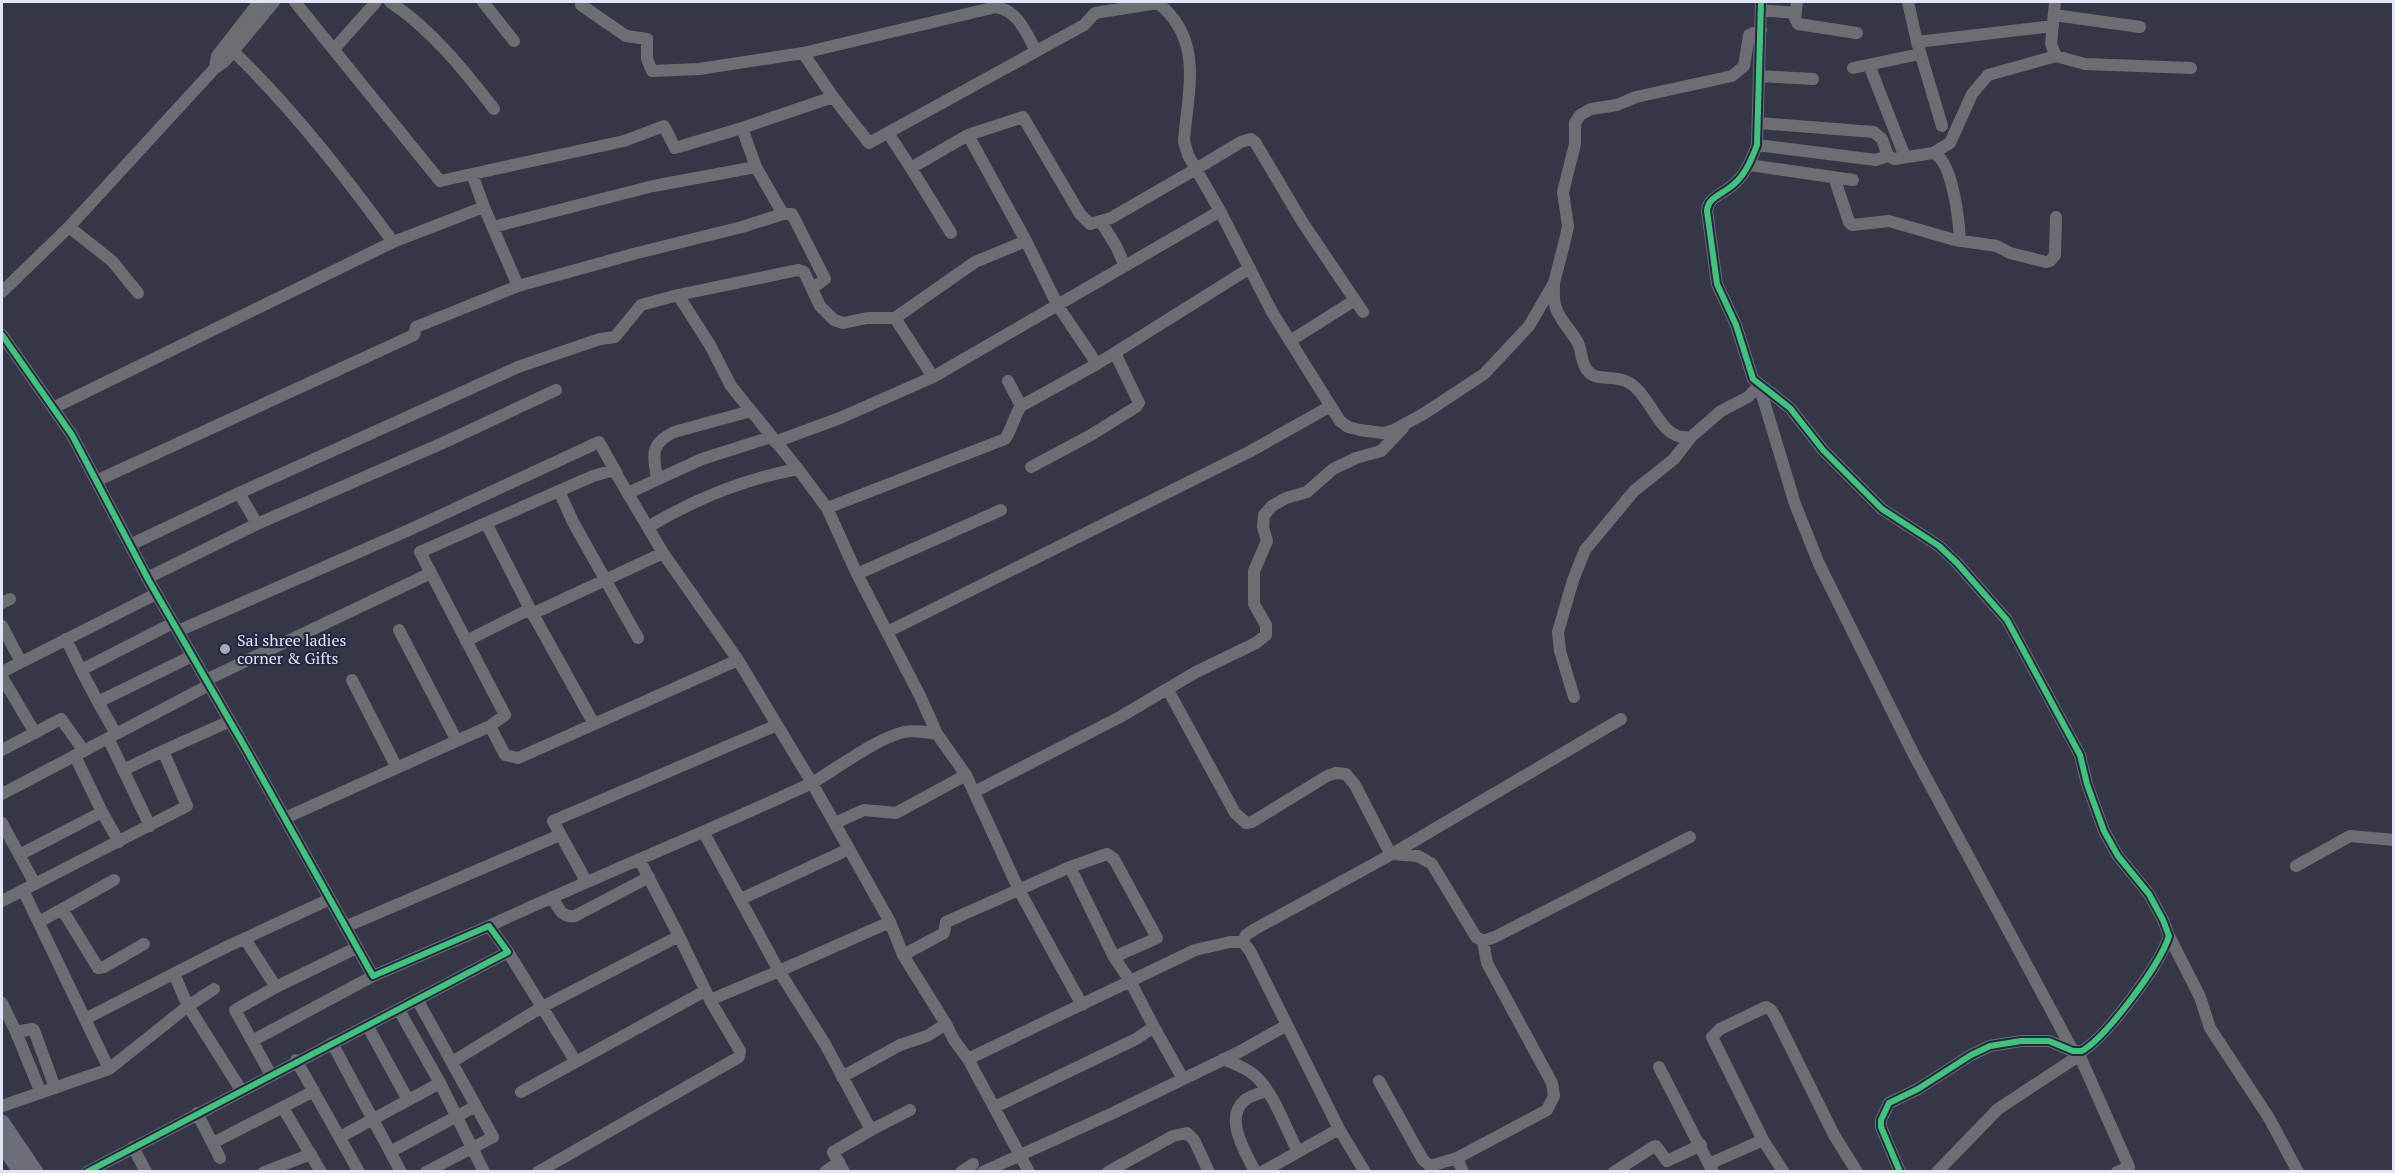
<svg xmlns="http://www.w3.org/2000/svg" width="2395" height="1173" font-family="'PT Serif',serif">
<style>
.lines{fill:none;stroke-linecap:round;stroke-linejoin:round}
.minor{stroke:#6d6e74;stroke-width:12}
.major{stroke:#6d6e79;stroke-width:15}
.cycleway-casing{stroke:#242842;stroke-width:10}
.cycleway{stroke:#40c37c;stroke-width:6}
.poi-dot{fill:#a5a8b9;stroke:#242842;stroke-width:2}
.labels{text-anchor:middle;stroke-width:4.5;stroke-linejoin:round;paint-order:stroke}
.poi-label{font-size:16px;fill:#e2e5f7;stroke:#242842;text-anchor:start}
</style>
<rect width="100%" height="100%" fill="#353746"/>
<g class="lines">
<path class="minor" d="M295,2L440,181L472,174L484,207
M390,2C431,29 464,70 494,109
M483,2L514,41
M581,2V5L626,36L647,39V59L652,71L699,69L803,53L833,97L742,128
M1761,2L1757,145C1751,161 1744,178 1729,188C1720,195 1708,198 1707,211L1717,284L1736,325L1753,379L1790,408L1823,450L1882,509L1939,546L1957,563L2007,620L2080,755L2087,784L2104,831L2118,856L2149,894L2163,920L2169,936C2160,965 2107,1036 2082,1051H2073L2049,1041H2021L1990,1046L1971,1055L1918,1089L1889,1103L1881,1120V1127L1900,1172
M1797,2L1795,18L1798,24L1857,33
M1908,2L1917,42L1942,126
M2055,2L2051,44L2056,56L2085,64L2191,68
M1158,3C1204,40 1188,89 1184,141L1188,155L1196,169L1241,142L1251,139L1255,142L1303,223L1363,312
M1761,10L1795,13
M2054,15L2140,27
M1917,42L2053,26
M334,49L376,2
M233,51C293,109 344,175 393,242
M803,53L996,7C1018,11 1025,31 1035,49
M1869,65L1905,157
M215,68L217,56L259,2
M1853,68L1920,54
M1759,76L1813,79
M833,97L869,143L1084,25L1095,13L1158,3L1160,2
M1759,123L1874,132L1882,139L1888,156L1894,159L1933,153C1953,160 1959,222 1960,241
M888,133L911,168L968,135L1026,241L1058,306L1097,364L1021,406L1008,381
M1757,145L1876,160L1888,156
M1933,153L1950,143L1972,94L1988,75L2056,56
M1749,165L1853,180
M756,167L783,214H792L825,279L813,288
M911,168L951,233
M472,174L624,141L664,126L675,148L742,128L756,167L653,186L493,227
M1834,177L1849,222L1852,225L1889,221L1955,240L1997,246L2010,253L2046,262L2050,261L2055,255L2056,217
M1220,211L1272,312L1340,421L1348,427L1360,430L1383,433L1394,430L1425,413L1484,374L1529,326L1554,283L1566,236L1568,226L1563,192L1575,144V123L1580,115L1591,109L1617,105L1636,97L1732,76L1744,66L1749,35L1761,30
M1101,222L1116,246L1125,266
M69,227L112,261L138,293
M1554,285C1554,292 1553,301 1556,308C1560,321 1572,331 1578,343C1582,352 1581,362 1587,370C1596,384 1619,371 1636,388C1655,406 1662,441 1691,437L1721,411L1748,397L1759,385
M518,286L637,253L742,227L783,214
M2,292L69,227L215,68L225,61L274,2
M2,335L72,435L149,581L246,749L373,976L489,926L508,952L87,1172
M1290,341L1355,300
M1097,364L1250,268
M933,377L1220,211L1196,169L1111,218L1090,224L1080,214L1023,117L968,135
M1759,385L1795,504L1819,564L1913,753L2073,1051
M53,408L393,242L484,207L518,286L416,327L414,335L96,481
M775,442L840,418L933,377L895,318L975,262L1026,241
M1031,467L1091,435L1136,407L1139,403L1115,353
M798,469L827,508L857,574L921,698L937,734
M657,478C653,454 650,444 674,432L751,411
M559,491L573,522L638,638
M239,493L518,367L600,339L615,337L641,305L678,295L798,270L804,272L820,306L834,320L843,323L867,318H895
M628,493L702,459L771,437
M827,508L1005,439C1012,429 1014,416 1021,406
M486,523L530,609
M257,524L445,442L556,390
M648,527C695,499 744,479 798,469L731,386L710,345L678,295
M130,545L239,493L257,524L147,578
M663,553L738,660
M431,573L420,552L593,476L614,470L663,553L532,614
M857,574L1001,510
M2,603L10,599
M2,626L21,662
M399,630L457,741
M178,631L409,530L599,442L617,474
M887,632L1249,452L1329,407
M66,639L81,670
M466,641L530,609L594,724
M2,672L156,594
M2,677L35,733
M206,680L431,573L505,715L490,726
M352,680L397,768
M1168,690L1235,813L1246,823L1252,822L1327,776L1335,773L1346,774L1355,785L1388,849L1392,854L1418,856L1432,864L1476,937L1483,941L1495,937L1690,837
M1574,697L1560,651L1558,632L1573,580L1585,550L1634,491L1674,459L1691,437
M98,702L81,670L173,623
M116,734L98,702L192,656
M108,738L150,826
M2,750L61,719L84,751
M123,770L163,751
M974,792L1120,717L1196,672L1256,643L1266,635V625L1254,604V571L1267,541L1263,527L1264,515L1272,506L1286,498L1307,492L1333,469L1356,458L1381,451L1403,428
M2,794L209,685
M102,812L119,842
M285,818L490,726L505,755L518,758L738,660L812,783C705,833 596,876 489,926
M2,823L35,884
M835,823L864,810L896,813L966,775
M704,833L779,971L710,1000
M19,855L102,812L75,756
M639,859L679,936
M2296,866L2350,836L2394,840
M1070,867L1107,854L1114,859L1157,938L1114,957
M586,881L553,821L777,725
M552,897C558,907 561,918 575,916L649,877
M741,899L849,849
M2,901L187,806L163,751L230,721
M62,909L98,968L104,967L144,944
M39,922L114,880
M890,922L812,783C836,769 877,738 904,732C915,730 926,732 937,734L966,775L1019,890L1082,1005
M345,927L560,835
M2169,936L2200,997L2210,1028L2269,1118L2298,1172
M245,939L276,987L235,1010L271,1075
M1243,942L1246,935L1255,929L1392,854L1621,719
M508,952L576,1062
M903,955L944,933L946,922L1070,867L1114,957L1130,981L1154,1027L1136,1039L995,1107
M174,974L188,1006L241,1090
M276,987L356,948
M418,1001L493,1137L426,1172
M2,1003L16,1032L41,1093
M399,1010L440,1083L484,1172
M85,1019L222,949L330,899
M367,1025L408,1100
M1154,1027L1183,1079
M16,1032L32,1029L34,1030L55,1088
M252,1041L373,976
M332,1043L401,1172
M2078,1052L2129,1167L2117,1172
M968,1059L1195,950L1230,942H1243L1250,951L1339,1129L1262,1172
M1223,1059C1233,1063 1244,1067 1253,1074C1272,1088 1287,1131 1298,1152
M296,1060L359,1172
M452,1062L542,1007L679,936L710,1000L740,1051L739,1057L538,1172
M1659,1067L1713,1172
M109,1069L188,1006L214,989
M842,1077L900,1045L927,1036L946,1024
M1379,1081L1423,1160L1430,1166L1457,1158L1547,1110L1554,1096L1552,1083L1487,963L1483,941
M521,1092L705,991
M2,1106L109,1069L23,890
M283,1108L321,1172
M197,1113L220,1158
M1339,1129L1365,1172
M871,1130L910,1110
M340,1137L440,1083
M213,1143L314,1091
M133,1147L146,1172
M390,1152L476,1106
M1457,1158L1463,1172
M1709,1164L1763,1140
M1783,1171L1763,1140L1712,1037L1720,1029L1766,1007L1771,1010L1775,1016L1834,1135L1857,1172
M264,1172L311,1154
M825,1172L839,1162
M844,1172L833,1152L871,1130L825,1044L779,971L890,922L903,955L946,1024L954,1040L968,1059L1029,1172
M961,1172L973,1164
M983,1172L1113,1113L1239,1052L1287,1025
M1108,1172L1173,1136L1187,1133L1194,1140L1209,1172
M1255,1172C1246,1152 1223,1119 1245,1100C1250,1096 1260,1093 1267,1091
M1614,1172L1653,1147L1656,1146L1667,1161L1701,1145
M1937,1172L1998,1109L2077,1057L2078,1052"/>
<path class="major" d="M2,1122L36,1172
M2,1145L21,1172"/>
<defs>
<path id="cycleway" d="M1761,2L1757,145C1751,161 1744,178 1729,188C1720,195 1708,198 1707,211L1717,284L1736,325L1753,379L1790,408L1823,450L1882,509L1939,546L1957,563L2007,620L2080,755L2087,784L2104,831L2118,856L2149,894L2163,920L2169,936C2160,965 2107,1036 2082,1051H2073L2049,1041H2021L1990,1046L1971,1055L1918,1089L1889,1103L1881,1120V1127L1900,1172
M2,335L72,435L149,581L246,749L373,976L489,926L508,952L87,1172"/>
</defs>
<use href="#cycleway" class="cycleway-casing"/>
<use href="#cycleway" class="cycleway"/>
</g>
<circle class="poi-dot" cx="225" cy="649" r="6"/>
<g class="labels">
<g class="poi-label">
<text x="237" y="646">Sai shree ladies<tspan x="237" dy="18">corner &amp; Gifts</tspan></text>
</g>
</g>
<rect width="2395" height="1173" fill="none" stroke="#e2e5f7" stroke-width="6"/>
</svg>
